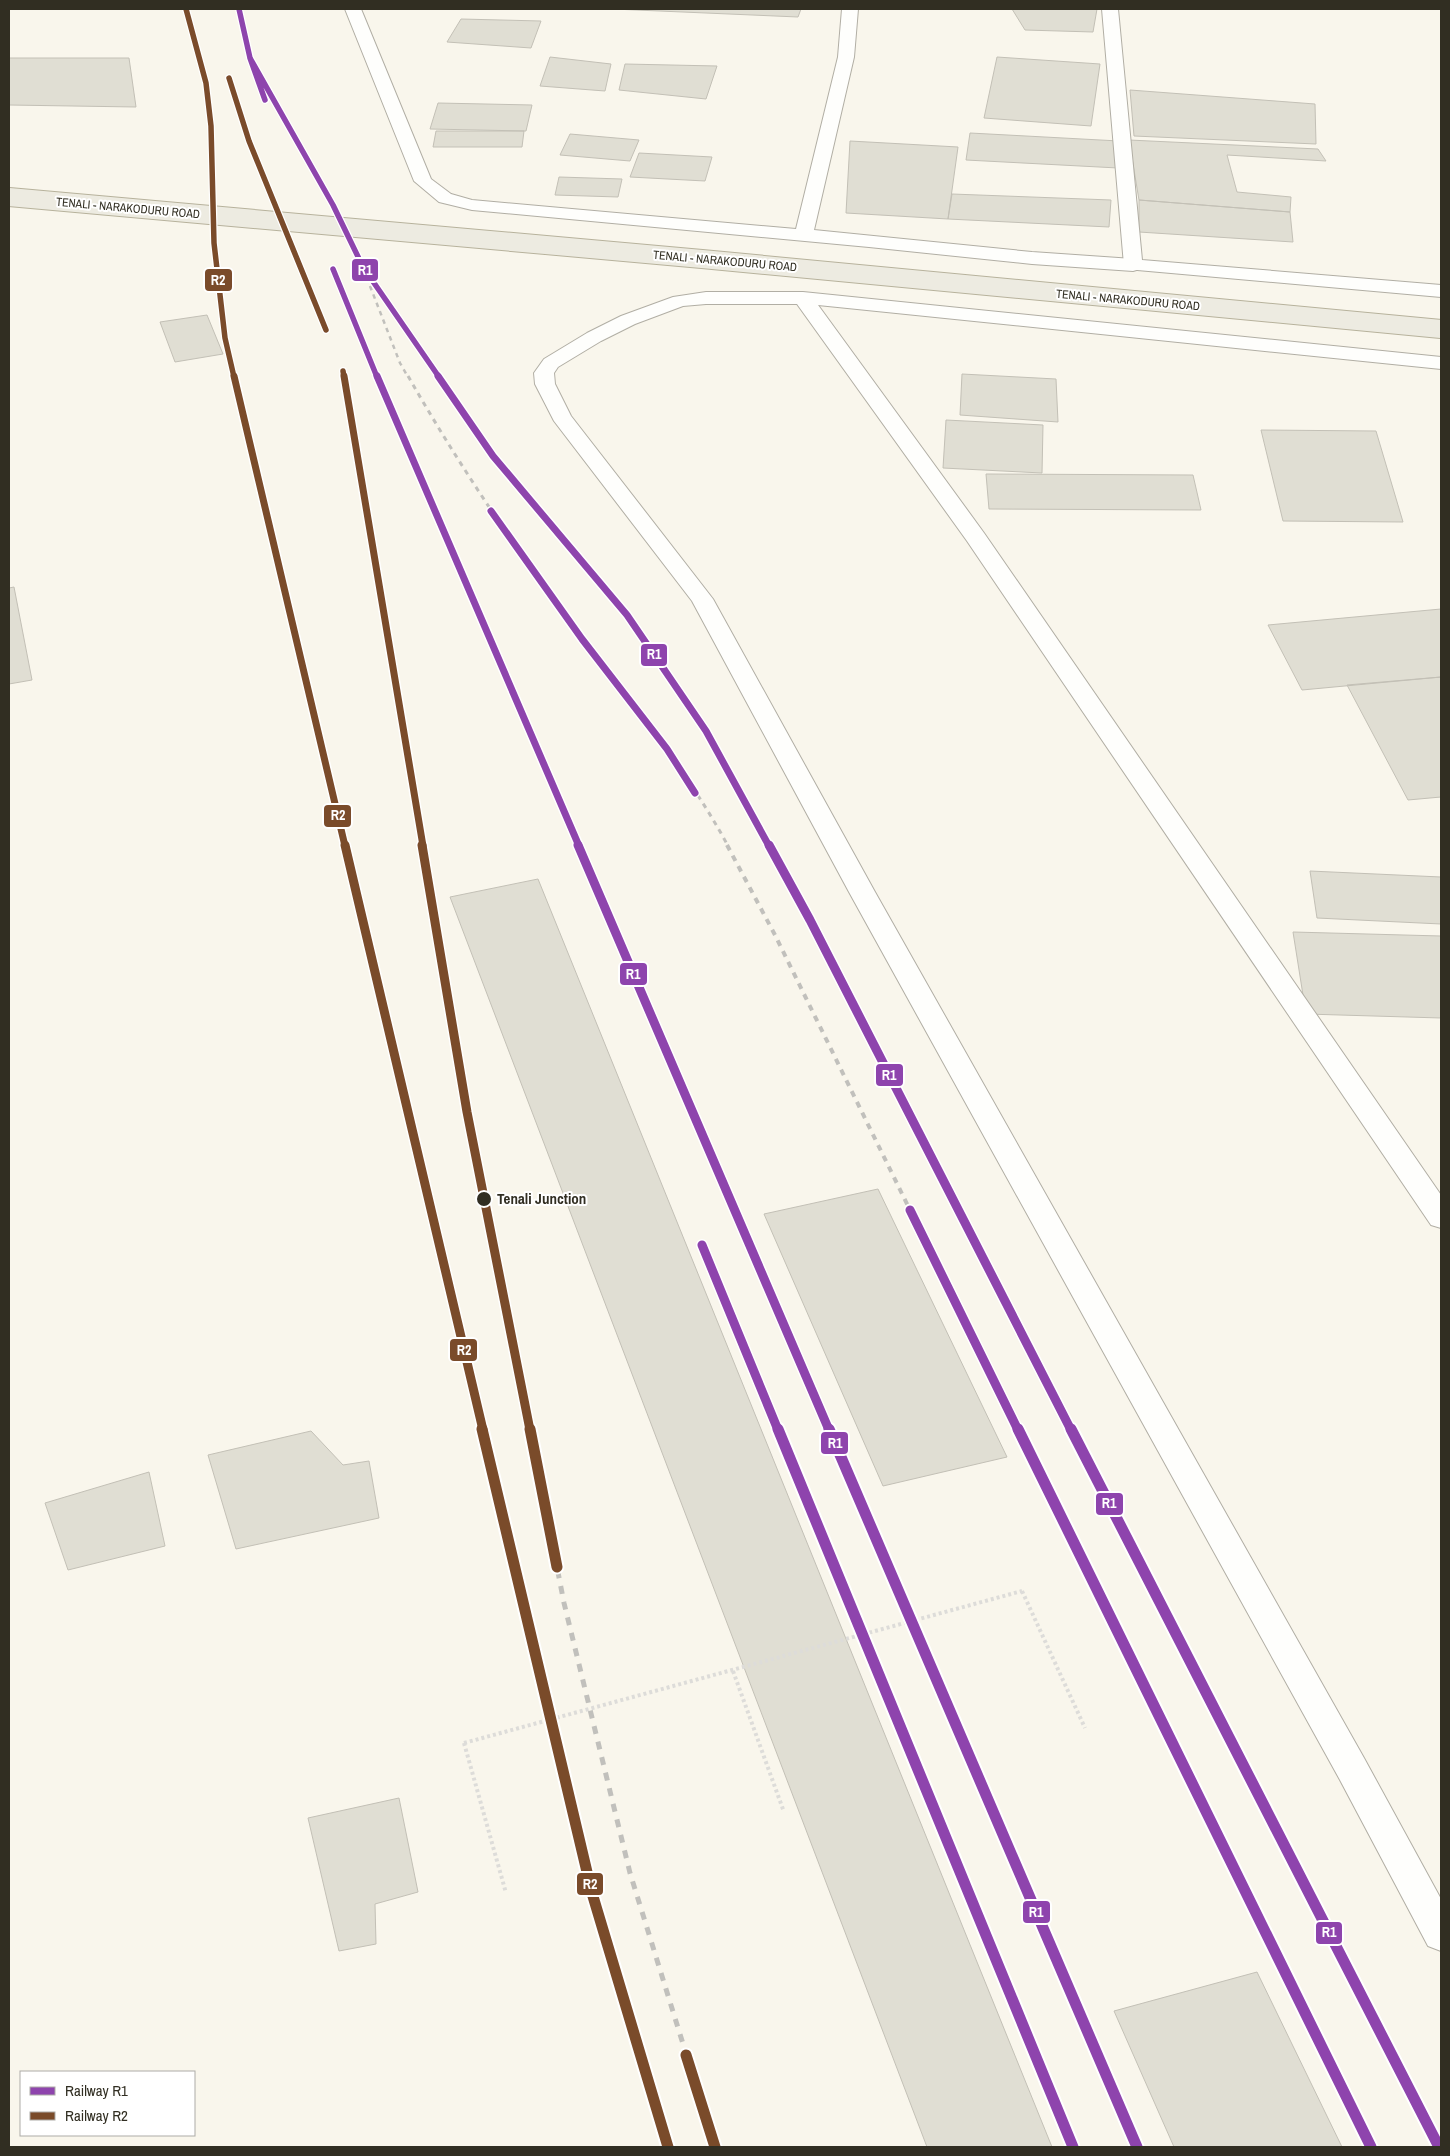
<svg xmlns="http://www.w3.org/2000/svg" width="1450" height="2156" font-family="'Archivo Narrow',sans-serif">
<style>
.building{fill:#e0ded3;stroke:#c3c0b6}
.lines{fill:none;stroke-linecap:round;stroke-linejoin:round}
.minor-casing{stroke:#b1aea4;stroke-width:2}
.secondary-casing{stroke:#b1aea4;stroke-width:2}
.path{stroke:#dddcd9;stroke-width:4;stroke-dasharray:3 3;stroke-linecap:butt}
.minor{fill:#fefefc;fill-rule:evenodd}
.secondary{fill:#fefefc;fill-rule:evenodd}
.rail-far3{stroke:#c1c0bc;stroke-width:2.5;stroke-dasharray:4.5 4.5;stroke-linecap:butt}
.rail-far2{stroke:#c1c0bc;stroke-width:3;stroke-dasharray:5 5;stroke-linecap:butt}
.rail-far1{stroke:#c1c0bc;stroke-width:4;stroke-dasharray:6 6;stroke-linecap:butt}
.rail{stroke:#c1c0bc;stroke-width:5;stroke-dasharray:8 8;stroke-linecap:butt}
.primary-bridge-casing{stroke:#b7b29c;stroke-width:20;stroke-linecap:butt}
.path-bridge{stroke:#dddcd9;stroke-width:4;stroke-dasharray:3 3;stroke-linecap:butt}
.primary-bridge{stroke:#edebe1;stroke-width:18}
.rail-1-far3-casing{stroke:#fff;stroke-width:8}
.rail-1-far2-casing{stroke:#fff;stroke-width:10}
.rail-1-far1-casing{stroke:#fff;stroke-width:12}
.rail-1-casing{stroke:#fff;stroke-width:15}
.rail-2-far3-casing{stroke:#fff;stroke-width:8}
.rail-2-far2-casing{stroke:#fff;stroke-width:10}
.rail-2-far1-casing{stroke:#fff;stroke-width:12}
.rail-2-casing{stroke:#fff;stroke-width:15}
.rail-1-far3{stroke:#8e44ad;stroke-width:5.5}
.rail-1-far2{stroke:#8e44ad;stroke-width:7}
.rail-1-far1{stroke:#8e44ad;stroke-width:9}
.rail-1{stroke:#8e44ad;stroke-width:11}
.rail-2-far3{stroke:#7a4b2a;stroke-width:5.5}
.rail-2-far2{stroke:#7a4b2a;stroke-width:7}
.rail-2-far1{stroke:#7a4b2a;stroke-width:9}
.rail-2{stroke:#7a4b2a;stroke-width:11}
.stop-dot{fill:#312e22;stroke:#fff;stroke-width:2}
.labels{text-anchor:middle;stroke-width:4;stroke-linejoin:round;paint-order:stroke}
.far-street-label{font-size:12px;fill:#312e22;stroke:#fff}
.stop-label{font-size:15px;font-weight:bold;fill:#312e22;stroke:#fff;text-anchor:start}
.line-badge{stroke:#fff;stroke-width:2}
.badge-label{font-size:14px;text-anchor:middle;font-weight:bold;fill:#fff}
</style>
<rect width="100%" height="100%" fill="#f9f6ec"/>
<path class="building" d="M613,9H801L798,17Z
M1012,9H1097L1093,32L1025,30Z
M461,19L541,21L531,48L447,42Z
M550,57L611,64L605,91L540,86Z
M997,57L1100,64L1091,126L984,118Z
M9,58H129L136,107L9,105Z
M625,64L717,66L706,99L619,90Z
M1130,90L1315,104L1316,144L1134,136Z
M438,103L532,105L526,131L430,129Z
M436,131H524L522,147H433Z
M970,133L1119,141L1118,168L966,160Z
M570,134L639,140L630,161L560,155Z
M1129,140L1318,149L1326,161L1227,155L1237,192L1291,197L1290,212L1139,200Z
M850,141L958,147L948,219L846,213Z
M639,153L712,157L705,181L630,177Z
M559,177L622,179L618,197L555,195Z
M952,194L1111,200L1109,227L948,219Z
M1139,200L1290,212L1293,242L1139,232Z
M207,315L223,354L175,362L160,322Z
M962,374L1056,379L1058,422L960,415Z
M946,420L1043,425L1042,473L943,468Z
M1261,430L1376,431L1403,522L1283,521Z
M986,474L1193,475L1201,510L989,509Z
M14,587L32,680L9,684V588Z
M1441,609V677L1302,690L1268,625Z
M1441,677V797L1408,800L1347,685Z
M1310,871L1441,877V924L1317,918Z
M538,879L1052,2147H927L450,897Z
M1293,932L1441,936V1018L1306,1014Z
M878,1189L1007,1457L883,1486L764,1214Z
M311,1431L343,1465L369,1461L379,1518L236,1549L208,1455Z
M149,1472L165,1546L68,1570L45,1503Z
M399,1798L418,1892L375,1904L376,1944L339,1951L308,1818Z
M1257,1972L1342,2147H1174L1114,2011Z"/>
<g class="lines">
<defs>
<path id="minor" d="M345,9H361L431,179L451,194L472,200L796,229L838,57L842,9H858L854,57L814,230L1032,252L1133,259L1140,261L1142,265L1140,269L1133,271L1032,264L869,247L472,210L439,202L414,181Z
M706,292H803L1441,357V369L818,305L984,533L1441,1195V1228L1431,1225L967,541L797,304H706L683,306L635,324L601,341L558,367L554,373L555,384L571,416L713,599L875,892L1364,1758L1441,1899V1951L1428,1946L1340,1780L849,892L692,601L554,421L535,384L534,373L544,359L587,333L621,316L673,297Z"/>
<path id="secondary" d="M1102,9H1118L1142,260L1441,285V297L1126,269L1124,265Z"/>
</defs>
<use href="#minor" class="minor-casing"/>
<use href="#secondary" class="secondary-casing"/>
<path class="path" d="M1022,1591L1085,1728
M733,1671L784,1812
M464,1743L506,1893"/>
<use href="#minor" class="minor"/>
<use href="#secondary" class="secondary"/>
<path class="rail-far3" d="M186,9L206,83L211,126L214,243L225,338L234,377
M250,58L333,205L363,267L439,377
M370,286L400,363L408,377
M343,371L344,377"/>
<path class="rail-far2" d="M234,376L345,846
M344,376L423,846
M408,376C460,467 519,554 582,639C632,707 688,771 728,846
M438,376L493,456L627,615L706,731L769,846"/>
<path class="rail-far1" d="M345,845L483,1430
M422,845L467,1112L530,1430
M727,845L775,935L1018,1430
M769,845L810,920L1071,1430"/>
<path class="rail" d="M482,1429L592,1893L668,2147
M530,1429L564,1603L630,1873L715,2147
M1018,1429L1371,2147
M1071,1429L1439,2147"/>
<defs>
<path id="primary-bridge" d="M9,197L702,259L1441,329"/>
</defs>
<use href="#primary-bridge" class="primary-bridge-casing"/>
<path class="path-bridge" d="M464,1743L1022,1591"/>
<use href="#primary-bridge" class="primary-bridge"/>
<defs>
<path id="rail-1-far3" d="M239,9L250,58L265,100
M250,58L333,205L363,267L439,377
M333,269L377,377"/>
<path id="rail-1-far2" d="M377,376L579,846
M438,376L493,456L627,615L706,731L769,846
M491,511L582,639L667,749L695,793"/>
<path id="rail-1-far1" d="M578,845L829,1430
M769,845L810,920L1071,1430
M910,1210L1018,1430
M702,1245L778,1430"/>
<path id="rail-1" d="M778,1429L1073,2147
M829,1429L1137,2147
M1018,1429L1371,2147
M1071,1429L1439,2147"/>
<path id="rail-2-far3" d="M186,9L206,83L211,126L214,243L225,338L234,377
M229,78L249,141L326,330
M343,371L344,377"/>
<path id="rail-2-far2" d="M234,376L345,846
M344,376L423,846"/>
<path id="rail-2-far1" d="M345,845L483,1430
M422,845L467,1112L530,1430"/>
<path id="rail-2" d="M482,1429L592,1893L668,2147
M530,1429L557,1567
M686,2055L715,2147"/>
</defs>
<use href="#rail-1-far3" class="rail-1-far3-casing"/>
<use href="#rail-1-far2" class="rail-1-far2-casing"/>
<use href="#rail-1-far1" class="rail-1-far1-casing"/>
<use href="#rail-1" class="rail-1-casing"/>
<use href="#rail-2-far3" class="rail-2-far3-casing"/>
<use href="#rail-2-far2" class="rail-2-far2-casing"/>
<use href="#rail-2-far1" class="rail-2-far1-casing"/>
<use href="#rail-2" class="rail-2-casing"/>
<use href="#rail-1-far3" class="rail-1-far3"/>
<use href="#rail-1-far2" class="rail-1-far2"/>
<use href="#rail-1-far1" class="rail-1-far1"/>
<use href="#rail-1" class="rail-1"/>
<use href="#rail-2-far3" class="rail-2-far3"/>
<use href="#rail-2-far2" class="rail-2-far2"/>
<use href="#rail-2-far1" class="rail-2-far1"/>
<use href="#rail-2" class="rail-2"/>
</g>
<circle class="stop-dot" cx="484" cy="1199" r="8"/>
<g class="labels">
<g class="far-street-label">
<text transform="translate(128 208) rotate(5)" y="4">TENALI - NARAKODURU ROAD</text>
<text transform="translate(725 261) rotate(5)" y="4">TENALI - NARAKODURU ROAD</text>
<text transform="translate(1128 300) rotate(5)" y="4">TENALI - NARAKODURU ROAD</text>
</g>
<g class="stop-label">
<text x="497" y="1204">Tenali Junction</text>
</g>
</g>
<g class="line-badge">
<rect x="351" y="258" width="28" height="24" rx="5" fill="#8e44ad"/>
<rect x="204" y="268" width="29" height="24" rx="5" fill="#7a4b2a"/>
<rect x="640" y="643" width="28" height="24" rx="5" fill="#8e44ad"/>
<rect x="323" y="804" width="29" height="24" rx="5" fill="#7a4b2a"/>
<rect x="619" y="962" width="29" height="24" rx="5" fill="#8e44ad"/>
<rect x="875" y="1063" width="29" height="24" rx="5" fill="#8e44ad"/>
<rect x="449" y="1338" width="29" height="24" rx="5" fill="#7a4b2a"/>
<rect x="820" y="1431" width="29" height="24" rx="5" fill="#8e44ad"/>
<rect x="1095" y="1492" width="29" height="24" rx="5" fill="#8e44ad"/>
<rect x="576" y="1872" width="28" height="24" rx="5" fill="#7a4b2a"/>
<rect x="1022" y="1900" width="29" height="24" rx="5" fill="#8e44ad"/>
<rect x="1315" y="1921" width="28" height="24" rx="5" fill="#8e44ad"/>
</g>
<g class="badge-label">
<text x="365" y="275">R1</text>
<text x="218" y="285">R2</text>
<text x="654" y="659">R1</text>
<text x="338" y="820">R2</text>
<text x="633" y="979">R1</text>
<text x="889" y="1080">R1</text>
<text x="464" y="1355">R2</text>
<text x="835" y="1448">R1</text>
<text x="1109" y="1508">R1</text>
<text x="590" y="1889">R2</text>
<text x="1036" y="1917">R1</text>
<text x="1329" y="1937">R1</text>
</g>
<rect width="1450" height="2156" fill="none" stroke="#312e22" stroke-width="20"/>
<rect x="20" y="2071" width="175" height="65" fill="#ffffff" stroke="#adaba7"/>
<rect x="30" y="2087" width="25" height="8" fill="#8e44ad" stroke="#adaba7"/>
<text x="65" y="2096" font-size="15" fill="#312e22">Railway R1</text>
<rect x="30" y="2112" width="25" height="8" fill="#7a4b2a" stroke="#adaba7"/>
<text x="65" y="2121" font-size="15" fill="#312e22">Railway R2</text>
</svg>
